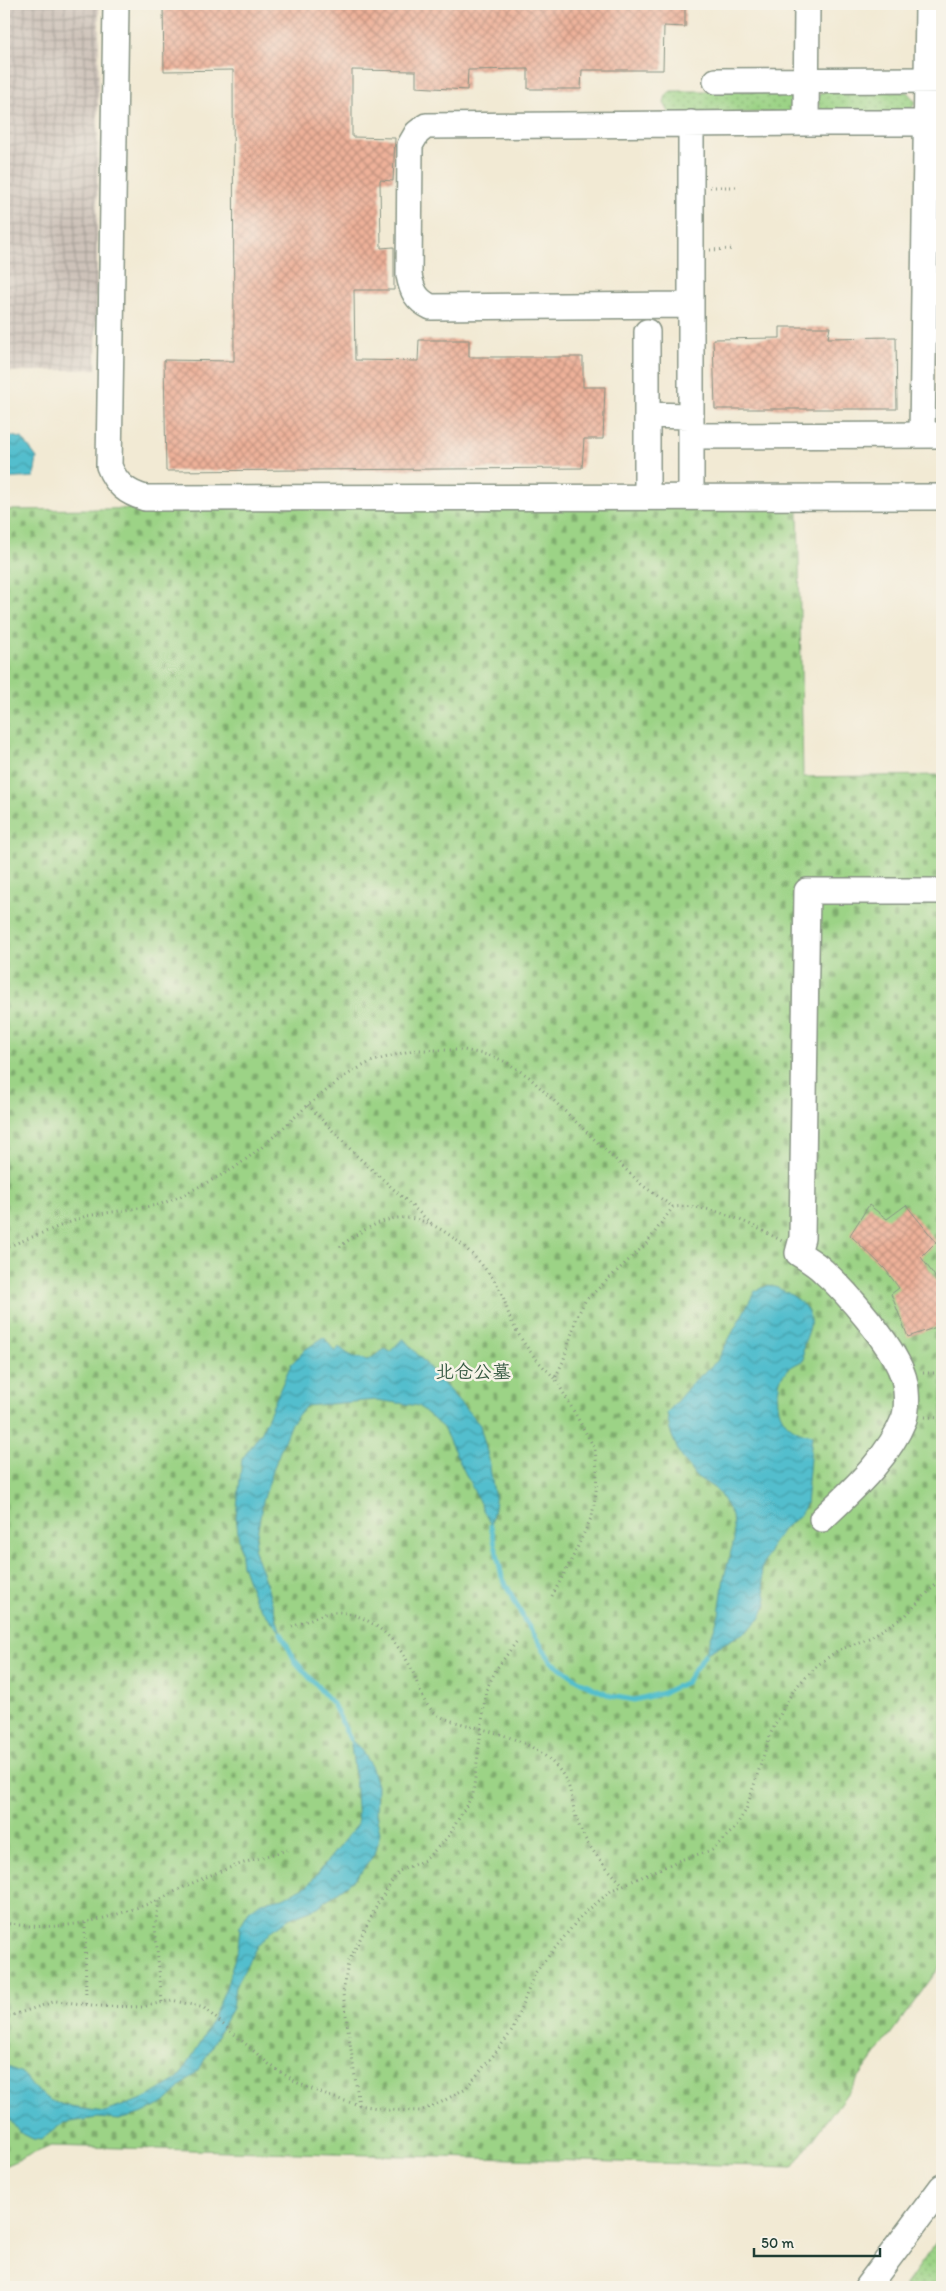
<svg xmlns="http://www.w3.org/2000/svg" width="946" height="2291" font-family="Itim,'LXGW WenKai TC',sans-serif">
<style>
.industrial{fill:url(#industrial-grid)}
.grass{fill:url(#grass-dots);stroke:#5e885d}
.cemetery{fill:url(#cemetery-stones);stroke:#5e885d}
.water{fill:url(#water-waves);stroke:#397e80}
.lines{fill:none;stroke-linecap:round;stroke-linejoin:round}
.stream{stroke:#53becd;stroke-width:5}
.building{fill:url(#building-cross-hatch)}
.minor-casing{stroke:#889484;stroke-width:28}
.path{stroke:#889484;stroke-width:3;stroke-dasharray:1 4;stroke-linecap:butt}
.minor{stroke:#fff;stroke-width:25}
.labels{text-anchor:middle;stroke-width:5;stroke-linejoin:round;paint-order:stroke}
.park-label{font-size:19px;fill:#385b44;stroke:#f7f3e8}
</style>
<defs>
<pattern id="industrial-grid" width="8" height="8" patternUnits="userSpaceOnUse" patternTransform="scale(1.25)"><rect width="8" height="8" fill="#cdc2b9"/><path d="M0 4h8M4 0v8" fill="none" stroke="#a69f97"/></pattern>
<pattern id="grass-dots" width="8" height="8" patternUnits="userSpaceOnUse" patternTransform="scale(1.25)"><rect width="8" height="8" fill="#9cd386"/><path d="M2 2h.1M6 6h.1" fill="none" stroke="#7fac6e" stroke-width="1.8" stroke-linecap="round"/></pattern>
<pattern id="cemetery-stones" width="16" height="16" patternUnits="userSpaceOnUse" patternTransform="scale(1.25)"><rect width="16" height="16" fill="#9cd386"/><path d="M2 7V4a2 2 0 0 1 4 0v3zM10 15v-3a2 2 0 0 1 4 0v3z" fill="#7fac6e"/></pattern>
<pattern id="water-waves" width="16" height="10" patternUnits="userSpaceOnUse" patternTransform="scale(1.25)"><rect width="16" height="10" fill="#53becd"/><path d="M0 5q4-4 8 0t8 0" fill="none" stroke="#449ca7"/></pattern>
<pattern id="building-cross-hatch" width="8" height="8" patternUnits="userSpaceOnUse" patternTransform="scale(1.25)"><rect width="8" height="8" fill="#eeb199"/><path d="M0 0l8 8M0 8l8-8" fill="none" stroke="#c0917e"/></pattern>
</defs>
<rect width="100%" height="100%" fill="#f7f3e8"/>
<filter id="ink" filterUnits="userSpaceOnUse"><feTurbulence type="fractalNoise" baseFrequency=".02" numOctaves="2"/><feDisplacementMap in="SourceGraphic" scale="10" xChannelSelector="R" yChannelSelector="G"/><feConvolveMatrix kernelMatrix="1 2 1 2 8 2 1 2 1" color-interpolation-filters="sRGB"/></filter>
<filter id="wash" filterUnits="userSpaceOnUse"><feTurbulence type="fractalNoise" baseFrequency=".0096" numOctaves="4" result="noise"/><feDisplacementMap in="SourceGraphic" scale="20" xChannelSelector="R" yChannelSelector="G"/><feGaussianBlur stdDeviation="1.12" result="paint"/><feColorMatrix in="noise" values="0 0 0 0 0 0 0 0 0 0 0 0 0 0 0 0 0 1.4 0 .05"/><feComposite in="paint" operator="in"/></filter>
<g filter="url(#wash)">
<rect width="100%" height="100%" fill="#f2ead4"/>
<path class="industrial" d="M4,4H99L96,369L4,372Z"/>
<path class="grass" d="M829,90L907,92L916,102L907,115L822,113L817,99L820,93Z
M671,91H789C794,99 797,103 793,112L670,114L664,103L666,95Z
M942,2234V2287H904Z"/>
<path class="cemetery" d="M392,506L798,507L803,777L942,775V1964L793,2167L51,2146L4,2166V510Z"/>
<path class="water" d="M4,435L22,438L37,458L34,477L4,479Z
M769,1285C788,1291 817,1306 809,1330C804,1346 802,1342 804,1360C796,1364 787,1368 782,1376C780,1379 779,1384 779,1387C773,1412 787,1432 812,1435L806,1505L799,1516L785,1527L772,1545L761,1570L767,1604L760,1619L747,1631L705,1654L719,1615L724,1577L734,1540L732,1515L717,1490L694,1475L679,1453L670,1431L667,1413L692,1383L717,1361L755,1291Z
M324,1337L335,1352L339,1347L351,1356L368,1360L385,1349L390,1352L403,1338L480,1425L489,1460L495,1501L491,1526L443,1428L419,1406L376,1400L306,1406L291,1423L277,1459L263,1501L254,1551L267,1586L281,1633L255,1601L242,1565L236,1517L242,1459L262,1431L291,1364L306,1349Z
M350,1739L360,1748L372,1768L377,1786L376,1814L380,1832L376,1851L369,1862L354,1880L318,1907L290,1918L272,1930L256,1948L235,1986L232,2008L199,2070L164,2103L141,2114L118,2120L98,2118L63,2123L41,2140L33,2139L19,2132L4,2112V2065L22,2073L33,2087L49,2100L70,2107L104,2112L146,2098L178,2079L204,2037L226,1988L238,1947L240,1926L249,1911L261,1902L283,1898L308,1885L358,1823L355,1776Z"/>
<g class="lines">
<path class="stream" d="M491,1526L502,1577L525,1621L552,1662L581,1682L611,1696L634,1700L663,1693L686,1682L705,1654
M281,1633L295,1661L333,1704L350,1739"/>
</g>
<g id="blocks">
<path class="building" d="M163,4H685V27L664,26L663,70H582L581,89H528V69L468,70L467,90L416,87V71L352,70V137L395,138L393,181L380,180L381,248L394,247V290H354L355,360L418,361L419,340H469V357H583V387H605L603,439H584L582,468L166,471L164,360L234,361L233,70L164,71Z
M780,327H830L828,338L896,337L897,409H715L713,339L780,338Z
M869,1205L887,1219L906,1205L936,1242L921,1257L934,1275L942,1298V1325L908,1337L891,1294L899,1288L885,1269L850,1235Z"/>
</g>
</g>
<g filter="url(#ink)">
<use href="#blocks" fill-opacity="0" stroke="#889484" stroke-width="1"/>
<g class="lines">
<defs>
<path id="minor" d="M116,4L109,466C116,484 127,493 145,498L942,497
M716,81L942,80
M806,123H927
M690,305L431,307C416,300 412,291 409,275L410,145L417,133L426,126L806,123L807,4
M647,415L689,416
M922,435L928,7
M691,436L942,435
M647,497V332
M691,497V123
M822,1519C852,1490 888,1459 904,1419C908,1407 907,1385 902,1373C891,1344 847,1292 823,1271C816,1264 807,1259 798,1253L802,1238L807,891H942
M867,2287L942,2187"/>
</defs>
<use href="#minor" class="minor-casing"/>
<path class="path" d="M710,187H737
M710,250L734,249
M308,1105L357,1156L433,1225
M340,1247C355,1234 377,1221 397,1218C436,1214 476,1254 496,1283C503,1292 506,1307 510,1318C521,1342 536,1361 555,1378
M4,1248L86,1216L158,1205L179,1197L233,1169L261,1148L308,1105L345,1076L370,1062L413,1050H464L492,1056L506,1062L529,1077L642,1185L673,1207
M923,1373H942
M925,1417L942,1418
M552,1596L572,1559L592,1516L596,1492L597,1469L595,1449L555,1378L563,1362L576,1319L585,1301L647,1243L673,1207C711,1203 749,1223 782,1241
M292,1627C305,1622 325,1611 339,1612C372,1615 397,1640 411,1668C418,1682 420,1700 433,1711C442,1720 460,1723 471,1726C501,1734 534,1742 556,1766C576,1788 569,1804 580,1828C589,1850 607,1868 623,1885
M4,1923C63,1933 104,1920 159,1900
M85,1923L86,2004
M162,2002L155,1927L159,1900C202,1876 240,1863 287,1850
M4,2018L56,2001L100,2006L142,2007L172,2000L204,2008L270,2065L298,2083L328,2096L359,2105L389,2110L420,2111L440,2103L466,2088L492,2057L512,2031L535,1973L581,1916L612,1890L680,1860L712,1850L734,1829L746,1810L771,1733L788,1699L797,1686L819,1664L837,1651L869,1638L905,1616L942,1578
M359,2105L343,1994L348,1963L378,1903L399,1871L425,1860L448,1837L473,1794L486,1690L497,1668L517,1641"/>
<use href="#minor" class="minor"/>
</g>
</g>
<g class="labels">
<g class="park-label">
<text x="473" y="1378">北仓公墓</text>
</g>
</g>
<rect width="946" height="2291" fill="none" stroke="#f7f3e8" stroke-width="20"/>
<path d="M754 2248v8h126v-8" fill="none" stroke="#1f3d34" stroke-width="2.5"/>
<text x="761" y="2248" font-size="15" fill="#1f3d34" stroke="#f7f3e8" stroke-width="4" paint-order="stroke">50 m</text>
</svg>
